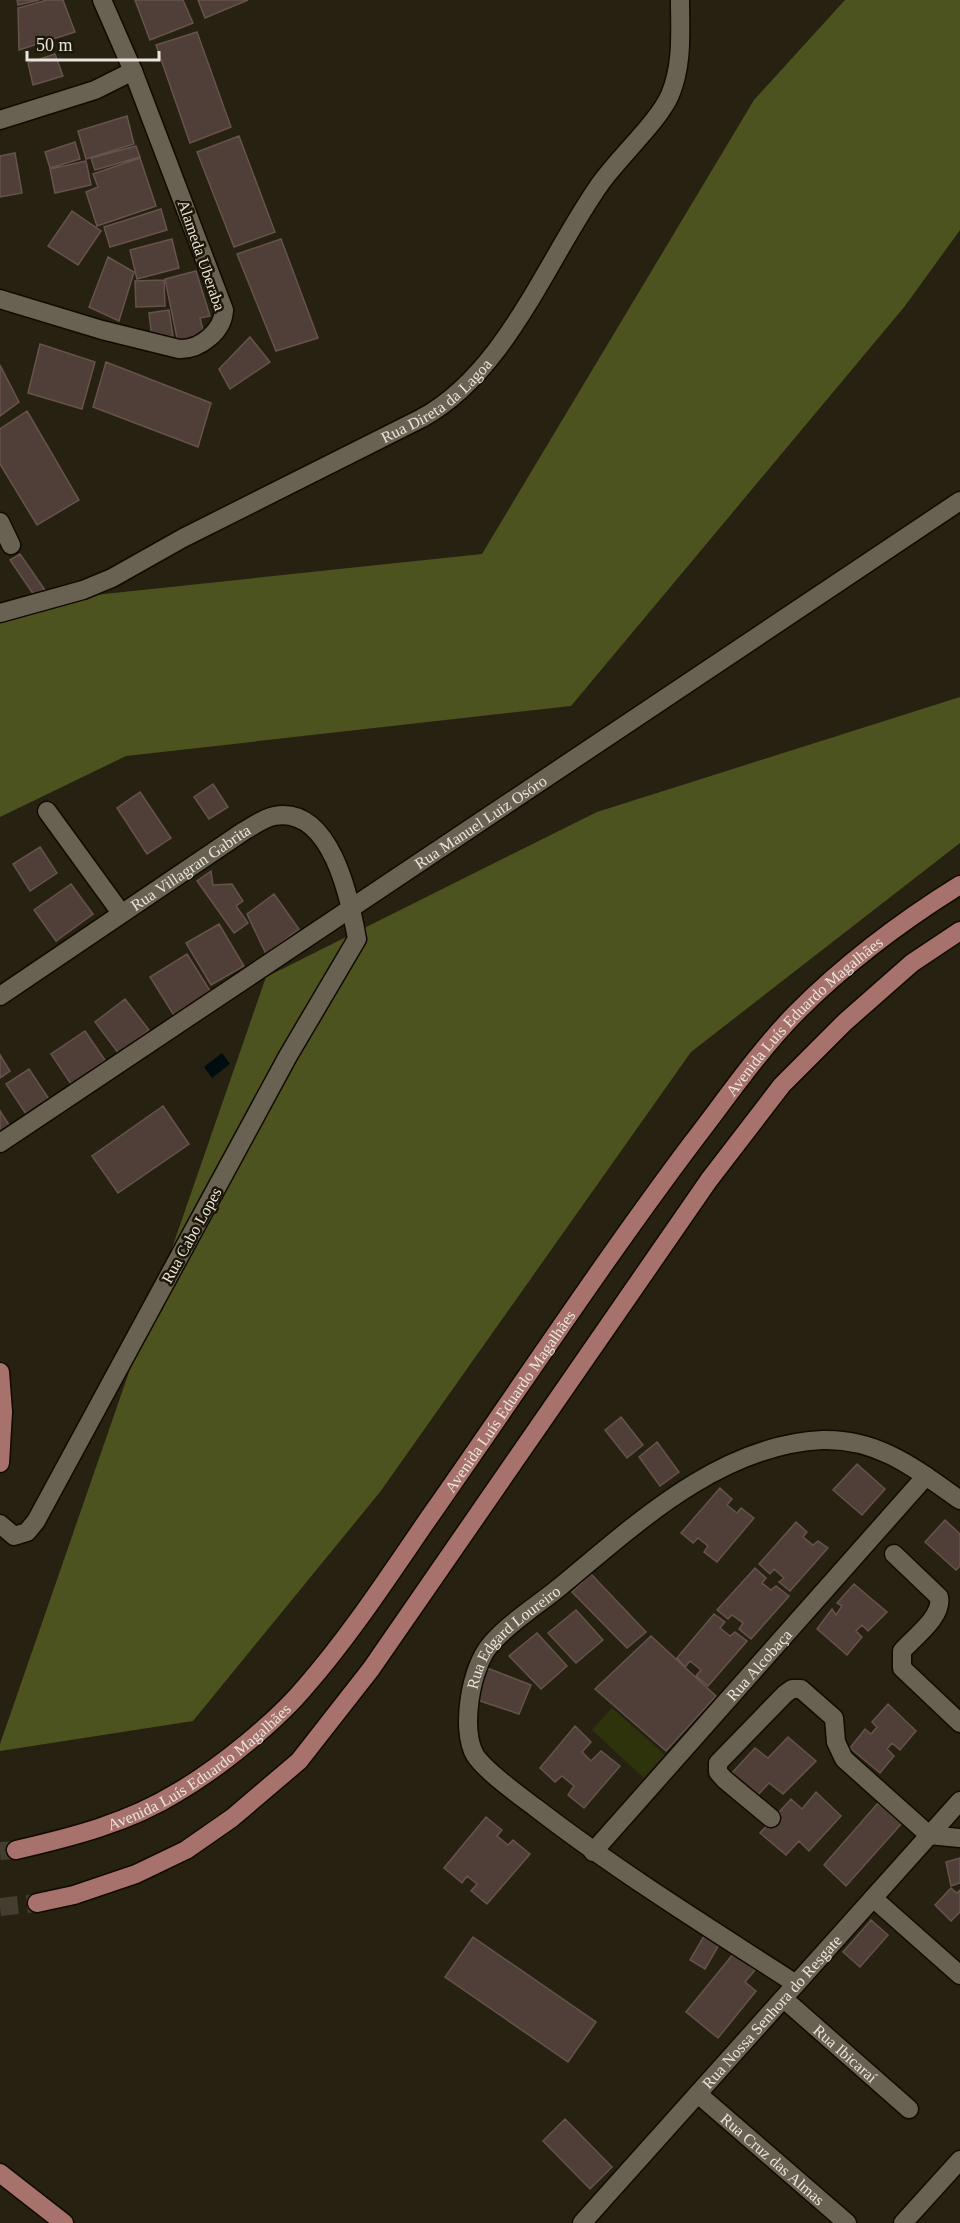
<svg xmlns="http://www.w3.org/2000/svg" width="960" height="2223" font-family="Georgia,serif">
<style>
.green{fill:#2e330c}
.forest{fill:#4c531f}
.water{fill:#000d10}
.building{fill:#503f39;stroke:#65534c;stroke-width:1.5}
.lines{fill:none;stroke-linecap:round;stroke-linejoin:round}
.major-tunnel{stroke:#443e30;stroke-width:18;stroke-dasharray:18 9;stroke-linecap:butt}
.minor-casing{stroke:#100a01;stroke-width:21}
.major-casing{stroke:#100a01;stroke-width:21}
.minor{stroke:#696252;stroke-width:18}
.major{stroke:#a6726b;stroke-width:18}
.labels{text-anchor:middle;stroke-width:5;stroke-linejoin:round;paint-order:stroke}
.street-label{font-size:16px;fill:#e9e5dc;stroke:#1d1709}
</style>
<rect width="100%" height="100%" fill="#272112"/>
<path class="green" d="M612,1708L665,1755L644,1778L592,1730Z"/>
<path class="forest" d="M845,0H960V230L905,306L571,706L126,756L0,817V605L482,554L754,100Z
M960,697V843L691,1052L380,1492L193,1721L0,1751V1744L266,977L597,812Z"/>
<path class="water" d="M222,1053L230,1064L212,1078L204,1067Z"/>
<path class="building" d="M17,0H39L18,5Z
M47,0H63L75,32L19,50L18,8Z
M135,0H183L193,23L150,40Z
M198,0H248L205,18Z
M197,32L231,127L190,143L156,45Z
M55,54L63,76L33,85L28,63Z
M127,116L134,144L86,159L78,131Z
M239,136L275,232L234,247L197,152Z
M75,142L80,159L50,168L45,152Z
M136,146L140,157L95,170L91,158Z
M15,153L22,193L0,197V156Z
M140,158L156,206L97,226L86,192L98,187L93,174Z
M86,161L91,185L55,193L50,169Z
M161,209L167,230L110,247L104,227Z
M72,211L101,231L78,265L48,246Z
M172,239L179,268L137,279L130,250Z
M281,239L318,338L276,351L237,254Z
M108,257L134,272L119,321L89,307Z
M196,271L210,316L200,318L204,334L192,336L194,342L178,343L165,279Z
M164,280L165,306L136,307L135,281Z
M169,310L173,336L152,339L149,313Z
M250,337L270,362L230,389L219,369Z
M40,344L95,362L82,409L28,393Z
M106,362L211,403L198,447L93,407Z
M0,365L19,402L0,416Z
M27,411L79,500L37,525L0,464V429Z
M20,554L47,593L36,598L10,560Z
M213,784L228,807L209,819L194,797Z
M140,792L171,838L147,854L117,808Z
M40,847L57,873L30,891L13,864Z
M211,871L213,885L232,884L243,901L236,906L248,923L234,933L197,881Z
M71,884L93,914L56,941L34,910Z
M274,894L299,929L266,954L247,914Z
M219,924L244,966L211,985L186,943Z
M187,954L212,994L175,1017L150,977Z
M125,999L149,1030L119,1054L95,1022Z
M85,1031L105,1060L71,1084L51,1054Z
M0,1055L10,1071L0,1078Z
M29,1069L49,1099L26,1114L6,1084Z
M163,1106L189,1144L118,1193L92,1156Z
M0,1111L11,1128L0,1139Z
M621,1417L643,1445L627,1458L605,1430Z
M657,1442L679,1472L660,1486L639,1457Z
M857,1464L885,1489L862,1515L833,1490Z
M720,1488L732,1499L727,1505L737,1513L741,1508L754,1518L717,1562L704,1552L708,1546L698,1538L693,1543L681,1533Z
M945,1520L960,1534V1566L956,1570L925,1542Z
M796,1522L807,1532L803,1537L813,1545L818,1541L828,1548L790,1591L779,1582L784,1578L774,1569L770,1574L759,1564Z
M755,1568L766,1578L762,1583L771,1590L776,1586L789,1596L751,1639L739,1629L743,1623L732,1615L728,1619L717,1610Z
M591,1574L646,1632L627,1648L572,1592Z
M854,1584L887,1612L868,1631L862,1625L856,1631L862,1637L847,1655L817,1629L832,1609L836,1615L842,1606L837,1603Z
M576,1610L603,1640L576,1663L548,1633Z
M714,1614L725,1622L720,1628L730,1636L735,1632L747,1641L708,1686L696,1676L701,1670L690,1661L685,1667L677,1658Z
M537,1633L567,1666L541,1689L509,1656Z
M651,1636L716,1696L666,1751L595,1689Z
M487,1668L531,1685L519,1714L474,1699Z
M888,1704L916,1731L900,1750L892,1743L887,1749L894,1756L880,1773L850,1748L865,1729L871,1734L877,1727L872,1722Z
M575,1726L591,1742L582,1752L591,1761L601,1751L620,1766L584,1808L568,1795L574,1786L562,1776L555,1782L540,1768Z
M788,1737L816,1761L783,1794L769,1783L755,1798L731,1774L755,1748L768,1758Z
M816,1792L841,1816L809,1851L799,1841L786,1855L760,1833L791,1799L802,1809Z
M878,1803L902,1823L846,1886L824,1865Z
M486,1817L502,1830L497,1836L508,1845L513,1840L530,1854L487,1904L471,1891L477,1884L467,1876L462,1883L444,1868Z
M960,1858V1883L951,1886L946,1862Z
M951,1888L957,1893L960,1890V1912L951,1921L935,1905Z
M871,1920L888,1935L860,1967L843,1952Z
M704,1936L719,1945L705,1969L690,1960Z
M473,1937L596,2022L568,2062L445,1977Z
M734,1953L755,1970L745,1982L756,1991L718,2038L686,2012Z
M565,2119L612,2167L590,2189L543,2141Z"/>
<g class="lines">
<path class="major-tunnel" d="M0,1851L16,1850
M0,1907L37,1903"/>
<defs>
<g id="minor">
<path d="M0,120L95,90L133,71"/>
<path d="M0,299L102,330L179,349C200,350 223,331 224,310L133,71L102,0"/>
<path d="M0,522L11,545"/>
<path id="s1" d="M0,613L83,590L112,578L183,538L422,418C506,372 546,261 600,184C618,158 659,121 670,95C683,64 680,32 680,0"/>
<path d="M47,811L121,913"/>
<path id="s2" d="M0,996L244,831C253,826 264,818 274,816C331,805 350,899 357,939L288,1056L36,1521L27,1532L14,1536L0,1524"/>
<path id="s3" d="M0,1143L960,501"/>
<path d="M894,1554L939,1597C943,1617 914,1637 902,1651V1668L960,1723"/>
<path d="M771,1818L724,1779L718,1772V1763L785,1694L792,1689H801L834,1718L836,1742L844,1759L929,1835L960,1838"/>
<path id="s4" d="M593,1852L926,1476"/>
<path d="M873,1898L960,1975"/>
<path id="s5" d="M796,1984C708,1927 619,1872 536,1808C520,1796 485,1771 475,1755C460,1729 471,1666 491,1644C510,1622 538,1605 561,1586C635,1525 719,1445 822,1440C878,1438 916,1469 960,1500"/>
<path id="s6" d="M784,1999L909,2109"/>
<path id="s7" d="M698,2094L847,2223"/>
<path id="s8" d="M582,2223L960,1801"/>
<path d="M903,2223L960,2160"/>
</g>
<g id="major">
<path d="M0,1372L3,1412L0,1463"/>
<path id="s9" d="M16,1850C72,1837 128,1823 178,1792C219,1768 276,1722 306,1686C353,1632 392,1571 433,1512C519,1389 602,1263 692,1143C726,1099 758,1052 796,1013C845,964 902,921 960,885"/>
<path d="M37,1903L74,1895L136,1874L186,1850L232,1818L299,1761L371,1669L709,1180L782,1085L845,1022L912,963L960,931"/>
<path d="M0,2173L64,2223"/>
</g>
</defs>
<use href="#minor" class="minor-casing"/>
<use href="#major" class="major-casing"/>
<use href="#minor" class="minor"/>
<use href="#major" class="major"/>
</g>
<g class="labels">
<g class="street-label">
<text transform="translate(202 255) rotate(71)" y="6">Alameda Uberaba</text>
<text dy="6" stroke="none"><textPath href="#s1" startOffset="488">Rua Direta da Lagoa</textPath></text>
<text dy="6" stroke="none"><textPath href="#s3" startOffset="578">Rua Manuel Luiz Osóro</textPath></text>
<text dy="6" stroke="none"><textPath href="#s2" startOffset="230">Rua Villagran Gabrita</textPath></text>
<text dy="6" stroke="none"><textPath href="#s9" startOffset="1176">Avenida Luís Eduardo Magalhães</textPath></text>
<text transform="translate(191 1235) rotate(-61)" y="6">Rua Cabo Lopes</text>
<text dy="6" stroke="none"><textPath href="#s9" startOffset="690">Avenida Luís Eduardo Magalhães</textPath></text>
<text dy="6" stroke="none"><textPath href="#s5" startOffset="531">Rua Edgard Loureiro</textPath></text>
<text dy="6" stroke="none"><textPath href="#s4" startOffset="250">Rua Alcobaça</textPath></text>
<text dy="6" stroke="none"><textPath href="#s9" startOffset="204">Avenida Luís Eduardo Magalhães</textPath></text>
<text dy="6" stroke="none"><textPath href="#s8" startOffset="284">Rua Nossa Senhora do Resgate</textPath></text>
<text dy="6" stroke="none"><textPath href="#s6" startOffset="82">Rua Ibicaraí</textPath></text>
<text dy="6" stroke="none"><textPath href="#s7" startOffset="99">Rua Cruz das Almas</textPath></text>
</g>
</g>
<path d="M27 51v9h132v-9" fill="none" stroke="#e9e5dc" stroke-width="3"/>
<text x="36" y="51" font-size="18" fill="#e9e5dc" stroke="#1d1709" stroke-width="4.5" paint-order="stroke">50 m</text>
</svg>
